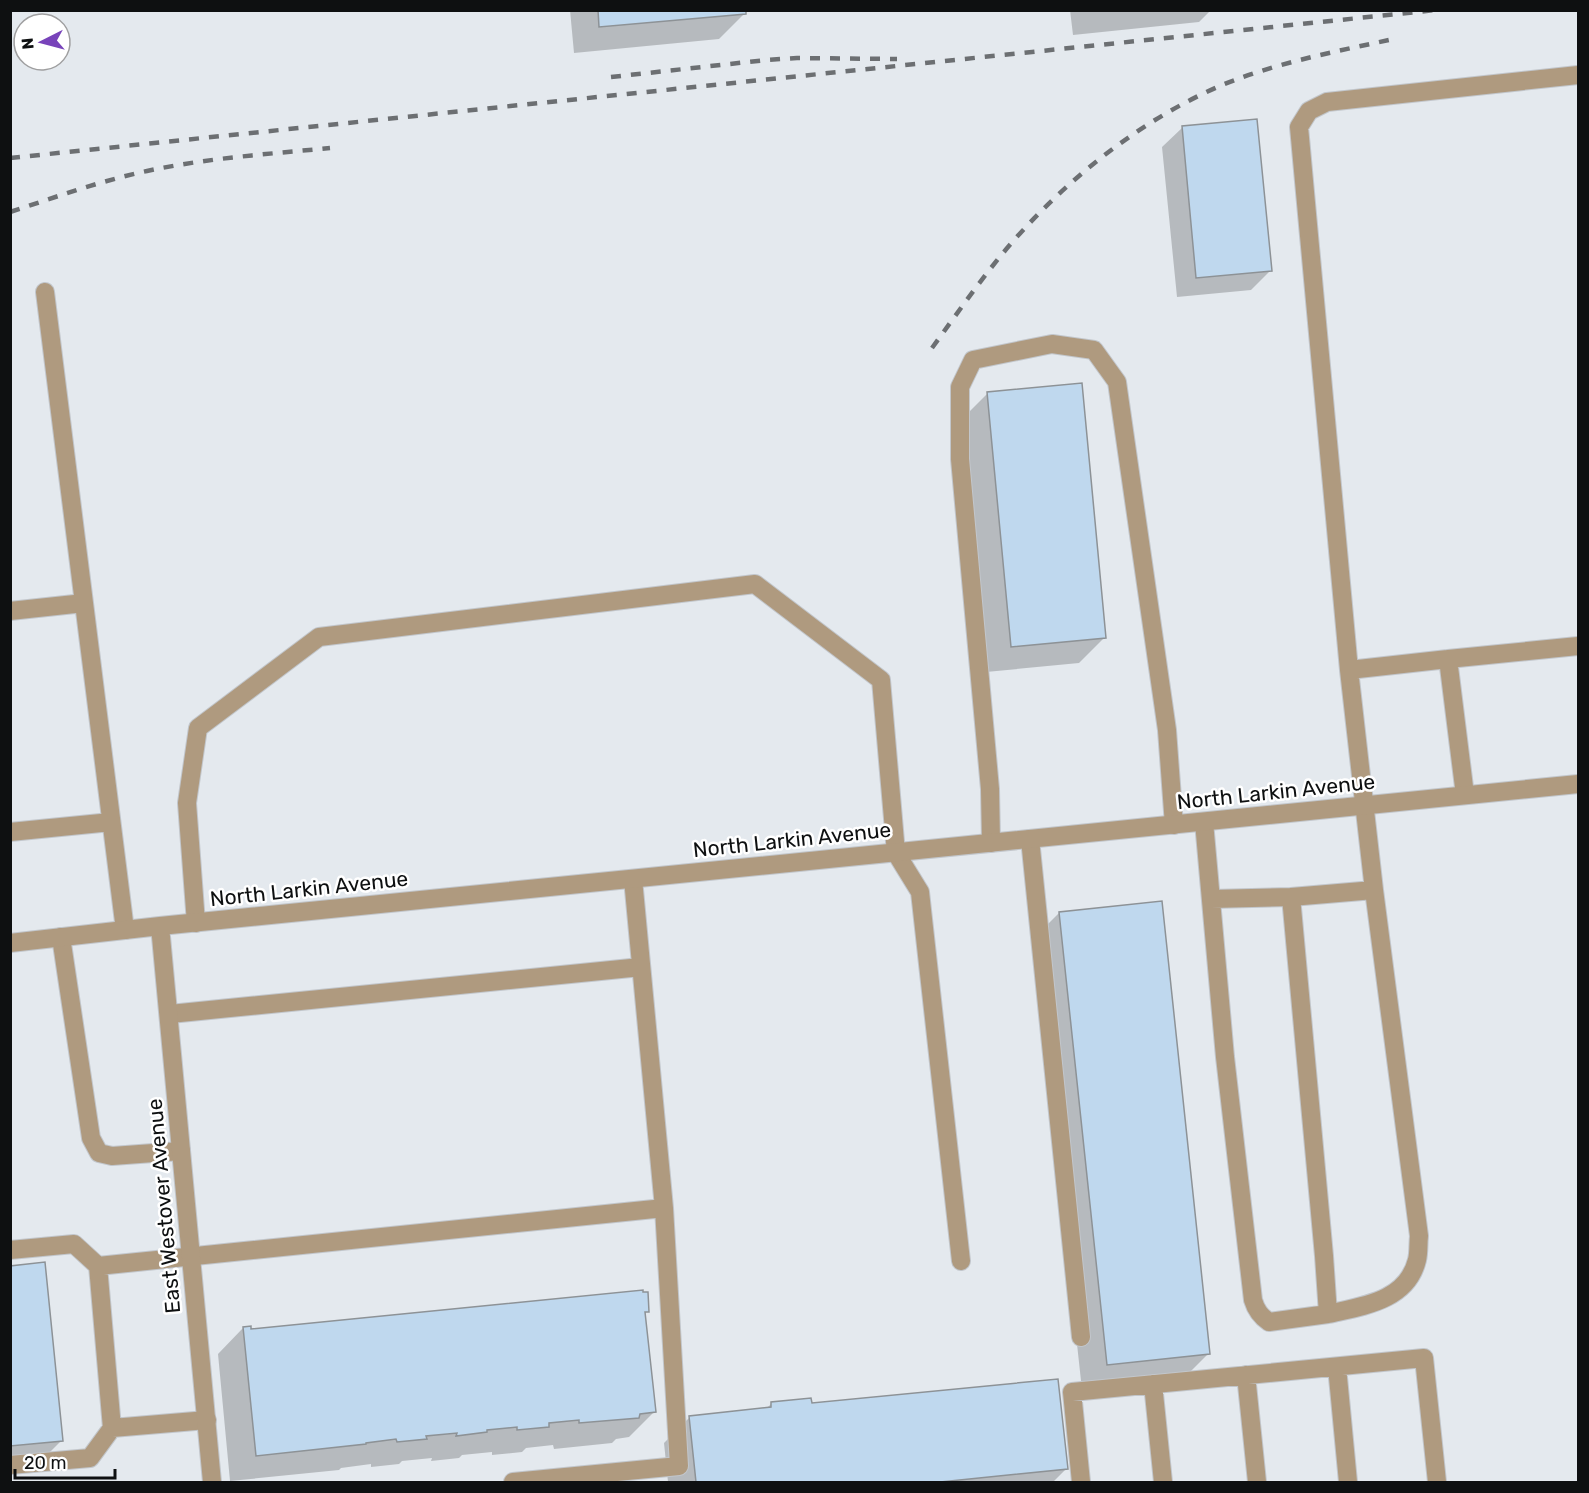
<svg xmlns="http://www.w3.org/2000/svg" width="1589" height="1493" font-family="Rubik,sans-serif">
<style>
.shadow{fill:#0003}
.building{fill:#bfd8ee;stroke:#8d9296;stroke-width:1.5}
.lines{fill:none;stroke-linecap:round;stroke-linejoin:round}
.lane-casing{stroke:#c2c6cb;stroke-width:20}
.street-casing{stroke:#c2c6cb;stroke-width:20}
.lane{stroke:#af9a7f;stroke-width:18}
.street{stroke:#af9a7f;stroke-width:18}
.rail{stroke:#6c6f72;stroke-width:4.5;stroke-dasharray:10 10;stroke-linecap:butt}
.labels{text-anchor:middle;stroke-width:5;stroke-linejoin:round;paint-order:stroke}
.street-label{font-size:21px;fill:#0e1011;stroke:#fff}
</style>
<rect width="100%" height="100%" fill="#e4e9ee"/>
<path class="shadow" d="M570,10H744L745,13L719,39L574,53Z
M1070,10H1211L1199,22L1073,35Z
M1182,128L1271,270L1251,290L1177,297L1162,147Z
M988,393L1105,637L1079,663L986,672L962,419Z
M1059,913L1209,1353L1183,1379L1082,1390L1033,939Z
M10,1267L61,1441L35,1467L10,1469Z
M647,1311L644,1315L655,1411L629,1437L616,1439L612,1443L554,1449L553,1445L526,1448L522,1452L492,1455V1452L462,1455L459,1458L431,1461L432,1458L402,1461L399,1464L371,1467V1464L341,1468L339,1470L230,1481L218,1354L243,1328L250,1331Z
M771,1404L810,1405L1066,1469L1053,1482H668L664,1443L690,1417L766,1409Z"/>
<path class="building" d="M598,10H746V14L599,27Z
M1257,119L1272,271L1196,278L1182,126Z
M1082,383L1106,638L1011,647L987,392Z
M1162,901L1210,1354L1107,1365L1059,912Z
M45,1262L63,1441L10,1446V1266Z
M643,1290V1292H648L649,1312H645L656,1412L640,1414L639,1418L579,1423V1420L549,1423V1427L517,1430V1427L487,1430V1432L456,1436L457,1433L426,1436L427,1439L397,1442L396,1439L366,1443V1444L256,1456L243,1327L251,1326V1329Z
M1058,1379L1068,1469L940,1482H696L689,1416L771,1407V1402L811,1398L812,1403Z"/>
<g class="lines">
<defs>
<path id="lane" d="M45,292L125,930
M10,611L84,603
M1349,670L1299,127L1309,111L1327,102L1578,75
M1465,795L1448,659L1578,646
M1204,822L1225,1057L1253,1300C1256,1310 1260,1316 1269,1322L1328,1314L1324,1256L1291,897
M10,832L111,822
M1030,839L1081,1337
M991,843L990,789L960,459V387L973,360L1052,344L1094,350L1117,382L1167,730L1174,825
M1211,899L1291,897L1374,890
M196,923L187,803L198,728L319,637L755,584L881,680L896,853L920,892L961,1261
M61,937L91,1138L99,1153L112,1156L181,1151
M170,1014L641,967
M10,1250L74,1244L98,1266L112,1428L90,1458L10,1465
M98,1266L664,1208L633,879
M1328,1314C1363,1306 1407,1301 1417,1260C1419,1252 1418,1244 1419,1236L1374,890L1349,670L1448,659
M1337,1367L1348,1482
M1246,1375L1257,1482
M1153,1384L1163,1482
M112,1428L207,1420
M513,1482L679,1466L664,1208
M1081,1482L1072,1392L1424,1358L1437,1482"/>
<path id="street" d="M160,926L212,1482
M10,943L160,926L1578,784"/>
</defs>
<use href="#lane" class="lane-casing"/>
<use href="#street" class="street-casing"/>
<use href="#lane" class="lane"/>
<use href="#street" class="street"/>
<path class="rail" d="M611,77L766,60L797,58L897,59
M10,158L1436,10
M10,212C56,197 100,181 147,171C207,158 269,154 330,148
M932,348C959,311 985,273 1015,239C1072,175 1143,119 1222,85C1276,63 1333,52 1389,40"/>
</g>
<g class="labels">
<g class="street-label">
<text transform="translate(1276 792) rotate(-6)" y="7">North Larkin Avenue</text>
<text transform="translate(792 840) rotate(-6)" y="7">North Larkin Avenue</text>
<text transform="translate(309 889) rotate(-6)" y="7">North Larkin Avenue</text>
<text transform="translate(164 1206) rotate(-95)" y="7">East Westover Avenue</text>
</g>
</g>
<rect width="1589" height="1493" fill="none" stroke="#0e1011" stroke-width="24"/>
<g transform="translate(42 42) rotate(264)"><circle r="28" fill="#ffffff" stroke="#9f9fa0" stroke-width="1.5"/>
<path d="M0-4.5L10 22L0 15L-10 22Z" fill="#7843ba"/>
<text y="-9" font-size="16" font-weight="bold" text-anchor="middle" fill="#0e1011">N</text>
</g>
<path d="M15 1469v9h100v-9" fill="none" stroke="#0e1011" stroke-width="3"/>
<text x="24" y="1469" font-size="18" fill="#0e1011" stroke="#ffffff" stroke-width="4.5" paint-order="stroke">20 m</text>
</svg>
